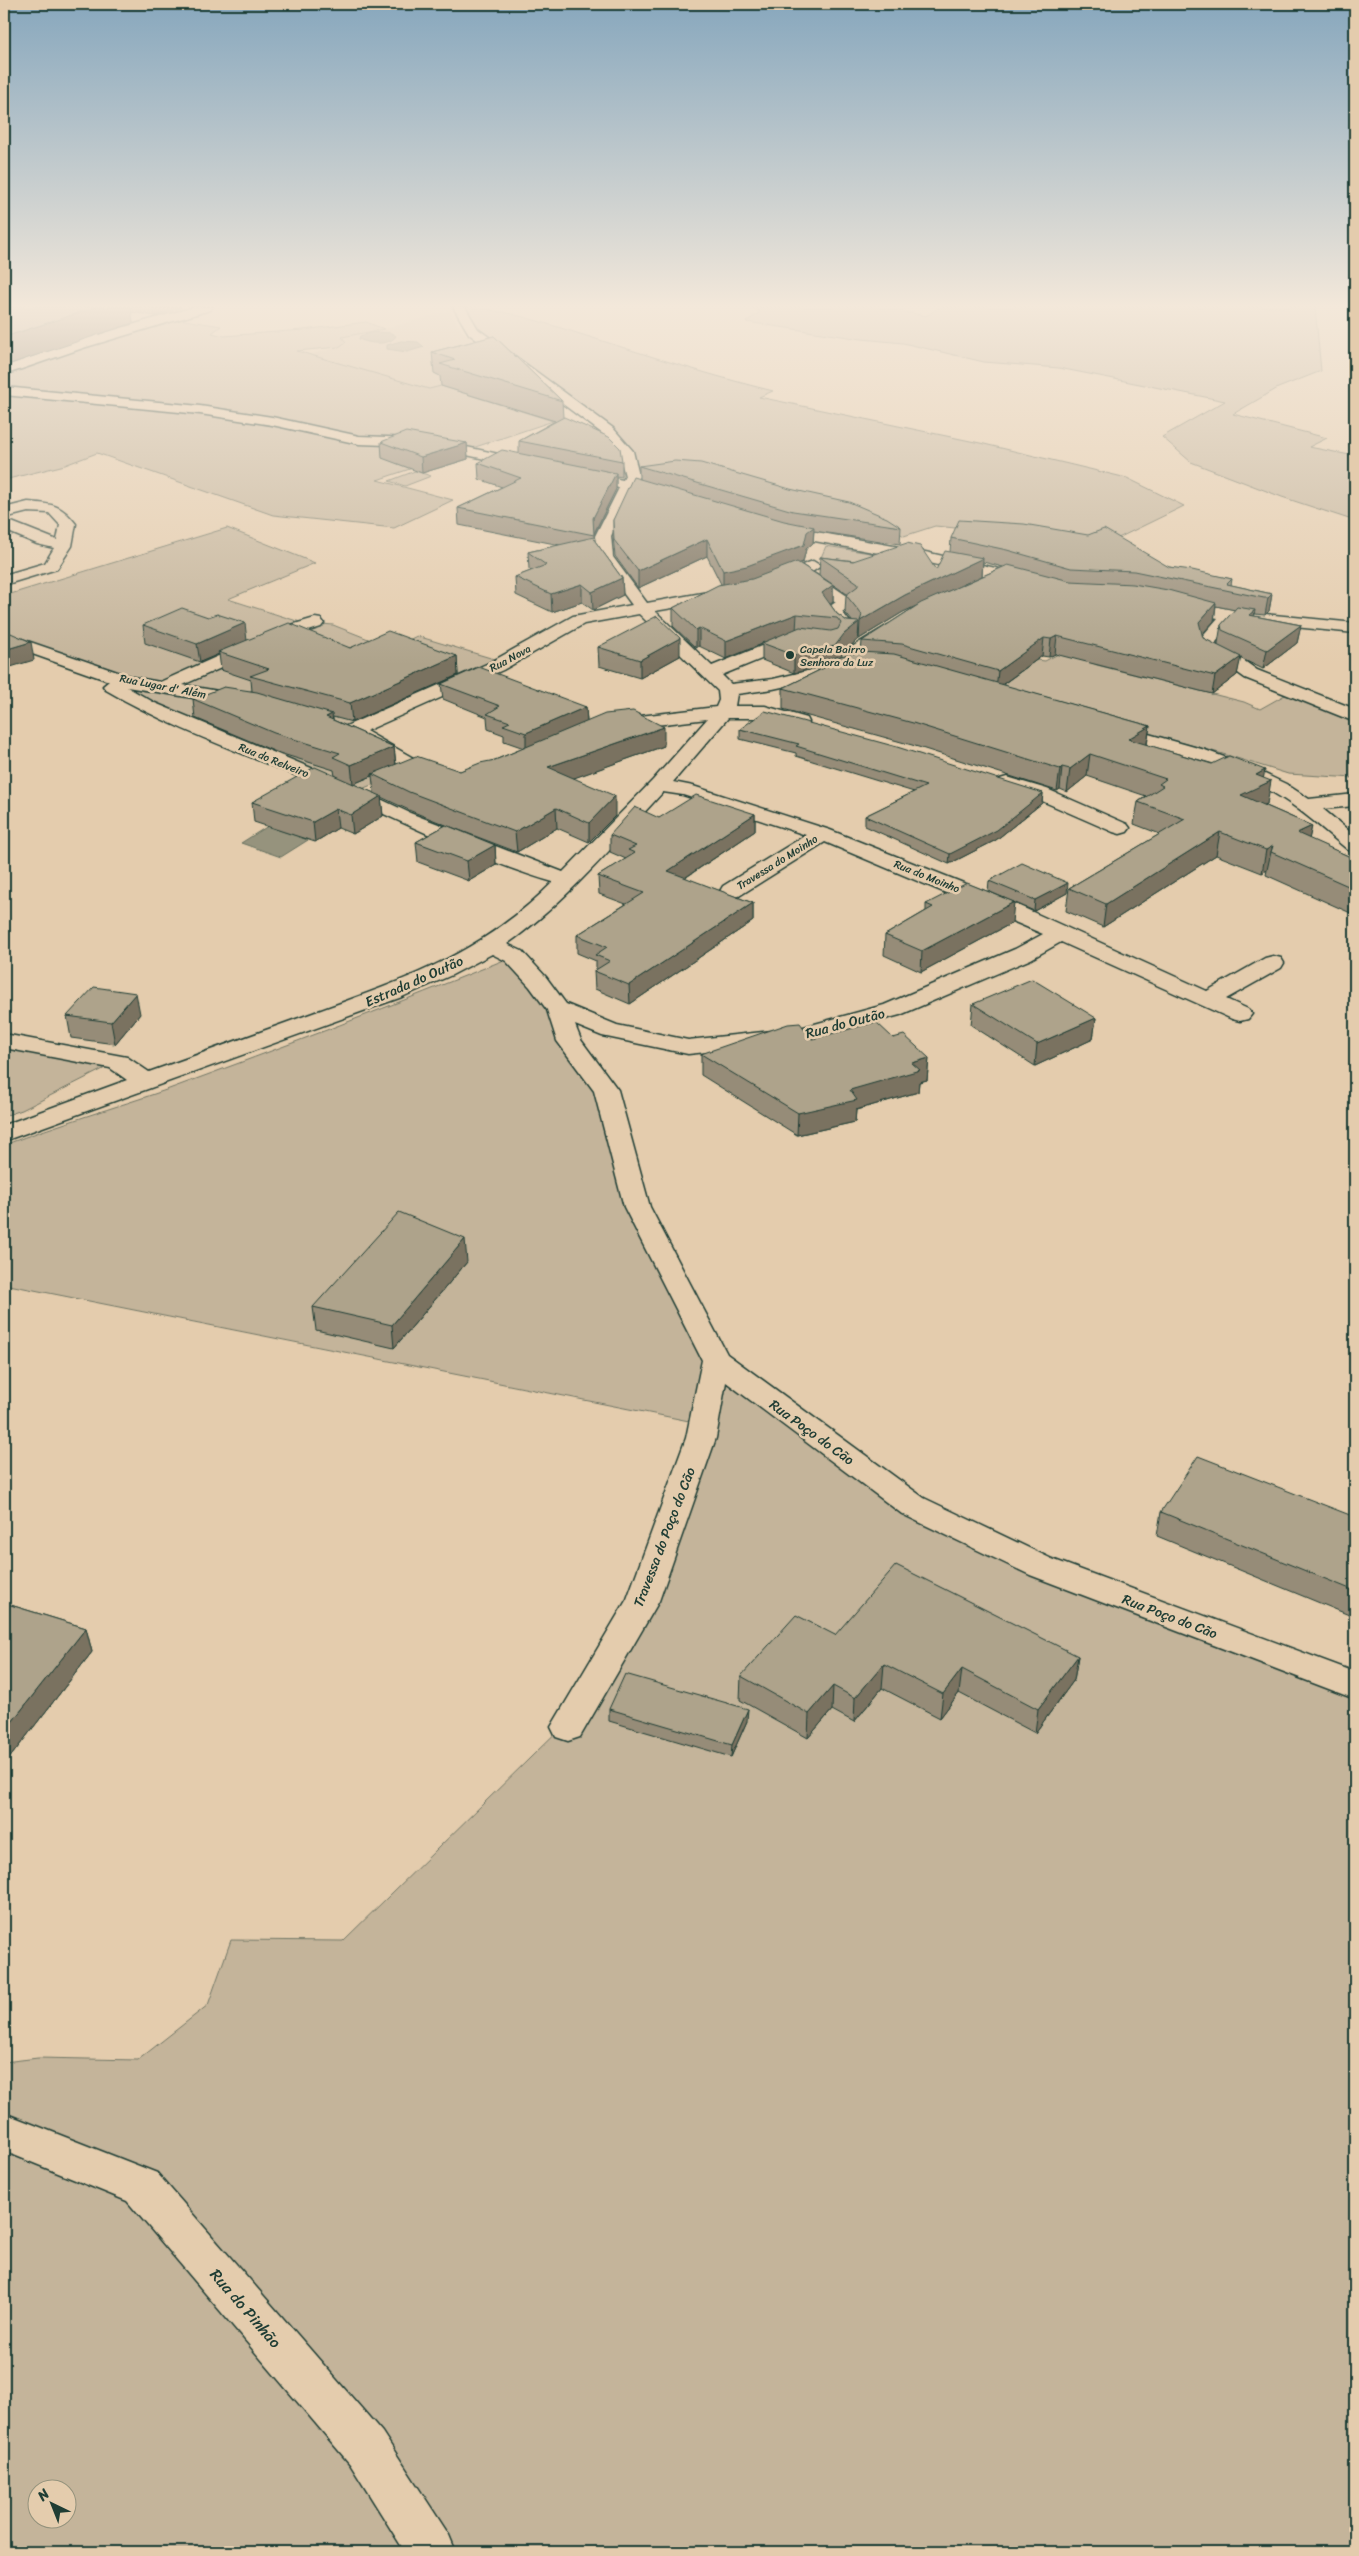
<svg xmlns="http://www.w3.org/2000/svg" width="1359" height="2556" font-family="Sriracha,sans-serif">
<style>
.built{fill:#d0bda1}
.green{fill:#c4b49a;stroke:#727867;fill-rule:evenodd}
.water{fill:#96937d;stroke:#667160}
.lines{fill:none;stroke-linecap:round;stroke-linejoin:round}
.minor-casing{stroke:#1f3d34;stroke-width:3}
.minor{fill:#e4ccad;fill-rule:evenodd}
.wall{fill:#968c78;stroke:#1f3d34;fill-rule:evenodd}
.shaded-wall{fill:#7a7261;stroke:#1f3d34}
.building{fill:#aea38b;stroke:#1f3d34}
.poi-dot{fill:#1f3d34;stroke:#e4ccad;stroke-width:2}
.labels{text-anchor:middle;stroke-width:5;stroke-linejoin:round;paint-order:stroke}
.far-poi-label{font-size:11px;fill:#1f3d34;stroke:#e4ccad;text-anchor:start}
.far-street-label{font-size:11px;fill:#1f3d34;stroke:#e4ccad}
.street-label{font-size:14px;fill:#1f3d34;stroke:#e4ccad}
.near-street-label{font-size:16px;fill:#1f3d34;stroke:#e4ccad}
</style>
<rect width="100%" height="100%" fill="#e4ccad"/>
<filter id="ink" filterUnits="userSpaceOnUse"><feTurbulence type="fractalNoise" baseFrequency=".02" numOctaves="2"/><feDisplacementMap in="SourceGraphic" scale="10" xChannelSelector="R" yChannelSelector="G"/><feConvolveMatrix kernelMatrix="1 2 1 2 8 2 1 2 1" color-interpolation-filters="sRGB"/></filter>
<g filter="url(#ink)">
<path class="built" d="M450,311L462,331L505,367L430,390L308,355L339,347L342,337L384,329Z"/>
<path class="green" d="M463,307C507,309 550,325 593,338C653,357 712,376 773,391L759,397L980,443L1127,478L1184,506L1108,543L935,526L904,536L890,527L640,468L626,451L479,330Z
M752,307H879L926,316L940,307H1315L1321,371L1278,388L1233,414L1327,438L1309,447L1355,456V521L1282,497L1191,462L1162,437L1225,401L1059,368L984,362L903,343L862,339L746,322L760,312Z
M166,317L221,326L212,333L224,336L303,330L366,322L384,329L342,337L346,342L339,347L297,351L429,389L441,386L553,421L377,480L453,500L394,528L273,515L97,453L65,465L4,480V371Z
M415,471L431,476L405,486L389,481Z
M227,528L315,563L228,599L300,622L333,625L391,648L417,636L504,662L353,730L415,767L352,793L125,694L95,675L4,638V596Z
M826,546L876,554L851,567L819,562Z
M1064,651L1097,665L1244,702L1260,709L1292,691L1355,716V778L1288,774L1230,756L985,688L1029,659L1045,661Z
M509,958L606,1090L637,1207L716,1360L913,1506L1041,1567L1355,1686V2552H4V2062L38,2058L138,2060L208,2005L231,1940L343,1941L577,1712L638,1609L704,1424L4,1284V1145C58,1124 114,1108 169,1089C283,1047 397,1004 509,958ZM38,2488H68V2518H38Z
M4,1041L121,1060L22,1110L4,1116Z"/>
<path class="water" d="M374,332L391,333L396,336C389,346 369,344 359,339L360,336Z
M401,341L418,342L424,347L407,352L387,349V345Z
M268,826L308,840L281,857L241,843Z"/>
<g class="lines">
<defs>
<path id="minor" d="M194,307H212L210,310L83,348L4,375V367L73,342Z
M453,307H465L478,329L613,428L633,451L639,476L636,483L669,494L672,497L664,502L632,491L611,536L613,557L647,603L724,589L730,590L732,594L730,598L655,611L712,666L791,634H803L806,638L803,642L722,675L731,684L773,679L836,664L842,653L888,625H900L903,629L856,660L849,672L773,689L737,694L735,706H765L807,718L809,722L807,726L800,728L764,718H728L673,782L693,786L830,830L1006,900L1207,991L1265,958L1273,956L1281,958L1284,963L1281,968L1226,999L1248,1009L1252,1014L1248,1019L1240,1021L1232,1019L1061,942L1031,959L900,1015L801,1042L688,1054L602,1036L575,1025L581,1040L618,1090L650,1207L727,1354L924,1498L1052,1559L1355,1672V1699L1030,1575L902,1514L726,1382L716,1438L659,1601L580,1737L568,1741L556,1737L551,1727L627,1599L686,1438L702,1360L624,1207L594,1091L557,1041L547,1010L530,987L506,961L492,954L452,975L402,997L4,1141V1125L127,1080L110,1068L4,1048V1034L127,1057L149,1072C203,1053 258,1033 313,1013C407,979 480,955 553,882C474,859 400,820 324,787C251,756 174,730 106,690L103,686L109,681L4,644V633L132,677L160,682L281,628L315,618L321,619L324,623L321,627L293,636L183,685L248,696L250,700L248,704L241,706L127,687L155,703L340,780L410,813L563,872L653,780L707,719L613,730L606,728L604,724L606,720L716,707L719,700L718,691L639,614L584,624L503,670L366,731L422,763L445,769L448,773L445,777C418,784 379,754 356,740L354,735L346,734L344,730L346,726L491,662L573,616L632,605L597,557L595,536L619,488L575,479L573,476L580,472L623,480L625,476L619,452L603,434L469,334ZM663,792L683,795L806,835L723,886L720,891L723,896L731,897L739,896L825,842L1043,934L1015,949L884,1005L800,1028L688,1040L617,1025L566,1004L546,977L522,951L507,944C563,905 616,843 663,792Z
M4,387L200,406L272,417L359,436L415,438L448,443L531,461L533,464L526,468L448,451L415,446L359,444L272,425L200,414L4,395Z
M28,502C51,504 61,504 76,524L72,546L57,569L4,585V575L45,563L54,548L37,544L4,530V519L57,540L60,525L49,513L28,512L4,518V508Z
M778,525L921,551L1035,577L1037,581L1029,586L921,561L772,533L770,530L772,527Z
M813,561L821,566L812,572L856,602L842,612L860,634L857,638H845L823,611L836,602L798,578L773,587L765,582L767,578Z
M1178,599L1244,612L1355,623V633L1235,621L1216,642L1217,649L1243,660L1257,670L1355,709V722L1245,678L1231,668L1202,656L1198,641L1218,618L1172,608L1170,604L1172,600Z
M1113,724L1205,750L1246,765L1286,784L1309,799L1355,794V806L1323,809L1355,836V852L1348,850C1324,830 1300,808 1272,792C1221,764 1162,750 1106,734L1104,730L1106,726Z
M1007,777L1047,789L1127,824L1130,828L1127,832L1120,834L1113,832L1033,797L1000,787L997,783L1000,779Z
M4,2113L157,2173L382,2432L449,2535L456,2552H405L350,2464L127,2201L4,2151Z"/>
</defs>
<use href="#minor" class="minor-casing"/>
<use href="#minor" class="minor"/>
</g>
<path class="wall" d="M4,307H182L155,316L131,312L133,323Z
M494,336L562,401L563,417L622,461V477L616,476V489L594,534L595,541L622,578L623,595L593,610L582,602L552,612L516,595L515,577L531,571L529,569L528,552L560,545L459,525L458,508L502,487L479,479L478,463L519,454V441L555,421L441,386L440,376L434,373L432,352Z
M381,442L467,443L468,459L422,473L382,458Z
M639,466L901,527L900,544L814,531L813,543L806,549L803,562L799,563L833,585V602L830,604L837,614L847,621H852L845,612L846,595L847,594L819,575L820,557L936,570L950,552L951,538L1169,567L1232,579L1231,585L1272,594L1269,611L1265,615L1254,614V616L1301,625L1297,643L1263,669L1240,658L1237,675L1212,694L1055,654L1049,657L1042,656L1002,685L1150,726L1147,745L1263,778L1267,804L1264,805L1312,826L1309,839L1355,859V915L1266,875L1267,870L1262,873L1216,855L1103,927L1066,911L1069,888L1160,834L1134,824L1138,802L1146,796L1087,776L1067,792L1060,789L1057,791L912,745L783,709V688L818,671V668L794,673L762,660V644L726,659L699,646L696,648L673,626V608L721,584L707,556L638,588L615,556L613,536V520L639,479ZM983,562L1003,567L960,586L982,576ZM916,606L862,641L861,652L840,656L844,652L858,639L859,630V639L903,612ZM1216,606L1235,610L1221,625L1218,643V646L1203,638L1202,634L1214,621Z
M143,625L247,640L457,656L458,675L352,722L333,717V720L394,747L396,764L460,771L495,760L524,748L504,741V735L488,729L487,717L443,699L441,684L586,707L587,722L664,746L573,778L615,816L589,842L557,828L517,852L451,827L495,845L496,865L469,881L418,862L416,842L446,825L411,811L381,797L383,816L353,834L338,828L315,842L254,822L252,802L335,776L334,770L276,752L195,718L193,699L252,691L251,680L221,670L219,654L200,662L145,643ZM372,776L374,793L353,784Z
M598,647L680,656L640,678L599,666Z
M740,729L1043,793L1042,803L996,840L949,864L865,826V816L914,792L796,756V753L740,739Z
M755,814V831L685,878L753,903V921L630,1004L595,989L594,971L596,970V961L577,953V935L626,904L599,894L598,876L626,859L610,852V835L659,818Z
M989,881L1067,893L1034,911L988,891Z
M926,904L1012,923L921,972L884,955L885,935L926,911Z
M973,1004L1096,1018L1093,1039L1035,1066L971,1025Z
M140,1014L115,1044L71,1038L67,1016Z
M893,1038L929,1058L927,1080L919,1082L918,1092L856,1110L855,1122L797,1135L701,1075V1054L812,1039Z
M467,1262L394,1348L316,1330L313,1307Z
M1161,1512L1355,1517V1603L1349,1615L1157,1536Z
M4,1603L86,1628L92,1652L8,1760L4,1758Z
M835,1635L1078,1656L1074,1680L1035,1733L959,1693L940,1718L882,1688L854,1722L832,1710L808,1738L740,1700L741,1676Z
M609,1709L747,1721L731,1757L609,1721Z"/>
<path class="shaded-wall" d="M97,307H131L133,323L4,366V337Z
M153,307H182L155,316Z
M467,443L468,459L422,473L421,457Z
M616,473V489L593,535V518Z
M814,527L813,543L806,549L803,562L746,583L723,587V571Z
M707,539V556L638,588V571Z
M983,558L982,576L903,612L859,639L860,621L905,595Z
M622,578L623,595L593,610L592,592Z
M582,584V602L552,612L551,594Z
M833,585V602L821,611L822,593Z
M1272,594L1269,611L1265,615L1268,598Z
M1216,603L1214,621L1197,640L1199,622Z
M1255,610L1252,628L1249,615Z
M797,614L796,631L762,643V644L726,659V641Z
M859,622L858,639L844,652L834,664L818,661V668L794,673V655L844,634Z
M245,623L247,641L218,652L219,654L200,662L197,644Z
M1301,625L1297,643L1263,669L1267,650Z
M699,628V646L696,648V630Z
M1057,636L1055,654L1049,657L1051,639Z
M680,638V656L640,678V660Z
M1044,638L1042,656L996,689L998,671Z
M31,642L34,660L4,669V650Z
M457,656L458,675L352,722L350,703Z
M1241,657L1237,675L1212,694L1215,676Z
M586,707L587,723L526,749V733Z
M332,714L334,733L326,717Z
M1150,726L1146,748L1128,739Z
M664,727V746L549,787L548,767Z
M394,747L396,766L372,774V776L353,784L351,765Z
M1090,754L1087,776L1067,792L1070,769Z
M1062,767L1060,789L1057,791L1060,769Z
M1265,770L1262,785L1271,781L1267,804L1237,817L1241,795L1256,775Z
M1043,793L1042,803L996,840L949,864L950,854Z
M381,796L383,816L353,834L351,815Z
M615,796V816L589,842V823Z
M556,808L557,828L517,852L515,832Z
M336,809L338,828L315,842L313,822Z
M755,814V831L668,889V871Z
M1312,826L1307,849L1297,833Z
M1220,832L1216,855L1103,927L1106,904Z
M495,845L496,865L469,881L467,861Z
M1273,846L1271,852L1267,870L1262,873L1266,850Z
M1068,883L1067,893L1034,911L1035,900Z
M1014,902L1012,923L921,972L922,951Z
M753,903V921L630,1004L629,985Z
M136,993L140,1014L115,1044L111,1022Z
M1096,1018L1093,1039L1035,1066L1037,1044Z
M929,1058L927,1080L919,1082L918,1092L856,1110L855,1122L797,1135L798,1113L912,1063Z
M465,1239L467,1262L394,1348L392,1325Z
M1355,1593V1603L1349,1615Z
M86,1628L92,1652L8,1760L4,1745V1732Z
M1078,1656L1074,1680L1035,1733L1038,1709Z
M884,1664L882,1688L854,1722L855,1698Z
M962,1669L959,1693L940,1718L943,1694Z
M833,1686L832,1710L808,1738L809,1714Z
M748,1709L747,1721L731,1757L732,1745Z"/>
<path class="building" d="M9,307H97L4,337V310Z
M494,336L562,401L440,364L455,360L432,352Z
M564,417L609,437L620,448L622,461L519,441Z
M406,432L467,443L421,457L381,442Z
M502,450L616,473L593,518L594,535L458,508L521,478L478,463Z
M675,461L701,463L790,489L849,502L887,518L901,527L793,511L639,466Z
M633,477L784,521L814,527L807,532L804,545L747,566L723,571L707,539L638,571L614,540L613,520Z
M959,520L1024,524L1088,535L1104,529L1169,567L1192,570L1232,579L1227,584L1272,594L1268,598H1264L1134,571L1071,568L1007,550L951,538Z
M594,537L595,541L622,578L592,592L582,584L551,594L515,577L546,565L528,552Z
M907,543L920,546L936,570L945,551L983,558L905,595L860,621L862,615L846,595L858,586V583L820,557L853,561Z
M797,562L833,585L822,593L837,614L847,621L859,622L844,634L835,646L794,655L762,643L800,627L831,631L838,629L841,623L837,618L797,614L726,641L699,628L696,630L673,608L718,585L752,579Z
M1008,565L1070,581L1133,584L1168,590L1216,603L1199,622L1203,638L1241,657L1215,676L1057,636L1051,639L1044,638L998,671L902,644L862,641L921,603Z
M1237,607L1255,610L1249,615L1301,625L1267,650L1222,630L1221,625Z
M182,608L208,617L217,614L245,623L197,644L143,625Z
M657,616L680,638L640,660L598,647Z
M289,623L350,648L388,631L457,656L350,703L250,676L269,669L218,652Z
M4,630L31,642L4,650Z
M860,652L894,654L1150,726L1128,739L1212,764L1229,756L1265,770L1256,775L1271,781L1241,795L1312,826L1297,833L1355,859V889L1271,852L1273,846L1266,850L1220,832L1106,904L1069,888L1185,819L1138,802L1163,786L1159,784L1166,779L1090,754L1070,769L1062,767L1060,769L913,723L783,688L830,665L818,661Z
M479,667L586,707L526,733L503,725L510,722L487,714L500,706L441,684Z
M224,687L257,692L332,714L326,717L394,747L351,765L333,757L340,753L274,733L193,699Z
M633,711L664,727L548,767L615,796L589,823L556,808L515,832L409,792L372,774L416,756L460,771L480,763L495,760L605,714Z
M765,711L897,747L1043,793L997,830L950,854L865,816L926,786L796,746L799,744L740,729Z
M315,767L381,796L351,815L336,809L313,822L252,802Z
M696,795L755,814L668,871L753,903L629,985L594,971L610,961L595,955L607,947L577,935L644,893L598,876L635,853L628,850L636,846L610,835L635,807L659,818Z
M446,825L495,845L467,861L416,842Z
M1022,863L1068,883L1035,900L989,881Z
M967,883L1014,902L922,951L885,935L933,907L926,904Z
M1032,979L1096,1018L1037,1044L973,1004Z
M94,987L136,993L111,1022L67,1016Z
M876,1022L893,1038L904,1035L929,1058L912,1063L920,1070L850,1090L857,1100L798,1113L701,1054L788,1024L800,1023L812,1039Z
M399,1212L465,1239L392,1325L313,1307Z
M1198,1456L1355,1517V1591L1161,1512Z
M896,1565L1078,1656L1038,1709L962,1669L943,1694L884,1664L855,1698L833,1686L809,1714L741,1676L796,1615L835,1635Z
M4,1603L86,1628L4,1732Z
M625,1674L748,1709L732,1745L609,1709Z"/>
</g>
<linearGradient id="sky" x2="0" y2="1"><stop stop-color="#87a7bd"/><stop offset="0.46" stop-color="#f3e8da"/><stop offset="1" stop-color="#f3e8da" stop-opacity="0"/></linearGradient>
<rect width="1359" height="665" fill="url(#sky)"/>
<circle class="poi-dot" cx="790" cy="655" r="5"/>
<g class="labels">
<g class="far-poi-label">
<text x="800" y="653">Capela Bairro<tspan x="800" dy="13">Senhora da Luz</tspan></text>
</g>
<g class="far-street-label">
<text transform="translate(510 658) rotate(-28)" y="4">Rua Nova</text>
<text transform="translate(163 686) rotate(11)" y="4">Rua Lugar d' Além</text>
<text transform="translate(274 760) rotate(22)" y="4">Rua do Relveiro</text>
<text transform="translate(777 862) rotate(-32)" y="4">Travessa do Moinho</text>
<text transform="translate(927 876) rotate(22)" y="4">Rua do Moinho</text>
</g>
<g class="street-label">
<text transform="translate(414 981) rotate(-24)" y="5">Estrada do Outão</text>
<text transform="translate(845 1023) rotate(-15)" y="5">Rua do Outão</text>
<text transform="translate(812 1432) rotate(36)" y="5">Rua Poço do Cão</text>
<text transform="translate(664 1537) rotate(-69)" y="5">Travessa do Poço do Cão</text>
<text transform="translate(1170 1616) rotate(21)" y="5">Rua Poço do Cão</text>
</g>
<g class="near-street-label">
<text transform="translate(246 2308) rotate(49)" y="6">Rua do Pinhão</text>
</g>
</g>
<rect width="1359" height="2556" fill="none" stroke="#e4ccad" stroke-width="20"/>
<rect x="10" y="10" width="1339" height="2536" fill="none" stroke="#1f3d34" stroke-width="2" filter="url(#ink)"/>
<g transform="translate(52 2504) rotate(317)"><circle r="24" fill="#e4ccad" stroke="#95937d"/>
<path d="M0-4L9 19L0 12L-9 19Z" fill="#1f3d34"/>
<text y="-8" font-size="14" font-weight="bold" text-anchor="middle" fill="#1f3d34">N</text>
</g>
</svg>
